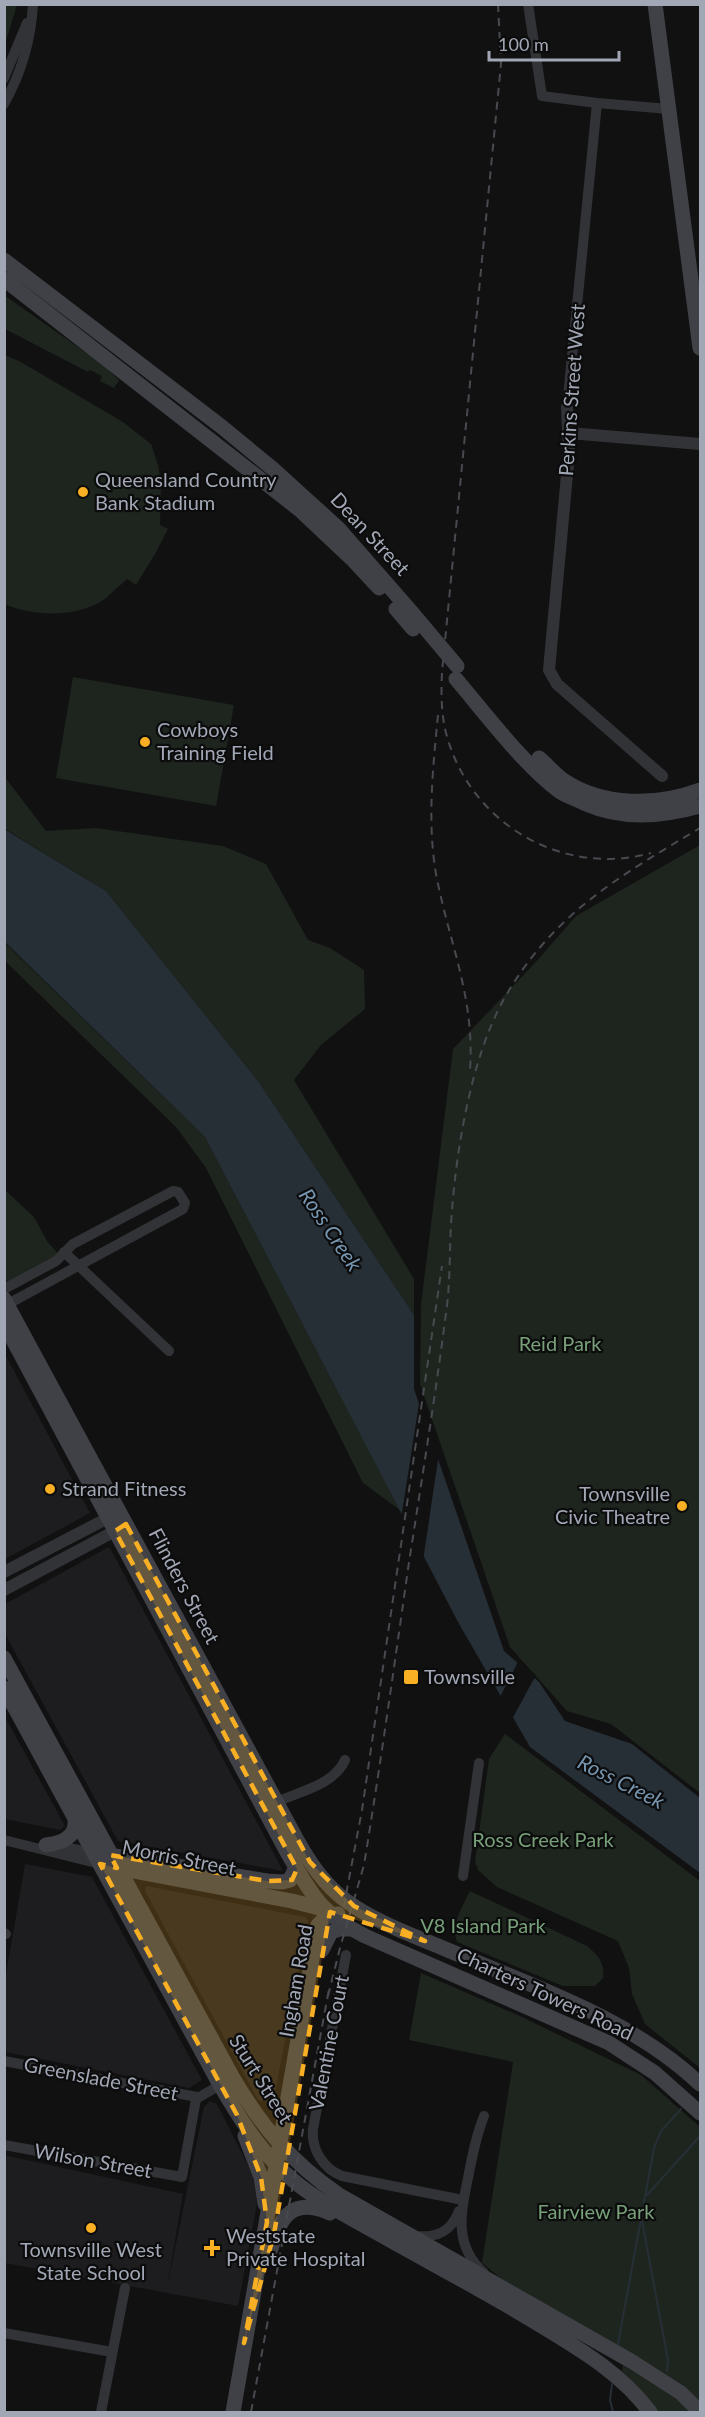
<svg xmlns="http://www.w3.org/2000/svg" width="705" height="2417" font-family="Lato,sans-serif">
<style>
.built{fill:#1d1d1f}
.green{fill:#1d251e}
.water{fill:#272f36}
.pier{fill:#111112}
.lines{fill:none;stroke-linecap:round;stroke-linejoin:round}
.stream{stroke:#272f36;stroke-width:2}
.minor{stroke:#323337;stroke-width:10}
.tertiary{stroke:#323337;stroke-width:12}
.secondary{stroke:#3f4147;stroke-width:15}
.rail{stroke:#484a50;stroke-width:2;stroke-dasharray:8 6;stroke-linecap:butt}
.secondary-bridge{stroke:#3f4147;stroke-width:15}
.marked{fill:#f8af23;fill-opacity:0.2;stroke:#f8af23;stroke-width:4.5;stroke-dasharray:12 8;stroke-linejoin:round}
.poi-dot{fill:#f8af23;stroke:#0c0c0d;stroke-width:2}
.labels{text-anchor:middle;stroke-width:4.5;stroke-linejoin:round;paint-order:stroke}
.street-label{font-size:20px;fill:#a1a7b4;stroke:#0c0c0d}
.poi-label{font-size:20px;fill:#a1a7b4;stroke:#0c0c0d;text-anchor:start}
.park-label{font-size:20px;fill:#77a079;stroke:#0c0c0d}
.water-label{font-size:21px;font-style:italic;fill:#7696b1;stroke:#0c0c0d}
</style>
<rect width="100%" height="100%" fill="#111112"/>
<path class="built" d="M5,1354L90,1513L5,1559H4Z
M107,1548H110L283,1871L118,1841L4,1632L5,1604Z
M4,1715L65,1826L60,1830L5,1819Z
M25,1864L92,1877L202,2080L189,2088L5,2052V1980Z
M146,1886L305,1917L308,1920L273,2103L258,2100L145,1891Z
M210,2101L217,2104L253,2175L257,2203L238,2306L5,2263L4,2155L183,2194L167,2288L204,2107Z"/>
<path class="green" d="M5,4L17,5L5,44L4,5Z
M4,295L102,364L119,380L114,388L100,381L102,376L90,370L88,372L5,329Z
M5,355L19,361L123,422L151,444L158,465L161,483L160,525L168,529L155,554L136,585L127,579C120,585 113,592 106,598C80,618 33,617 5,604Z
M73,677L234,705L216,806L56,778Z
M4,776L46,831L96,828L223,846L266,864L308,940L330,948L364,970L365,1009L321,1045L294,1080L414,1279V1315L258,1081L106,891L5,829Z
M700,845V1793L611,1724L567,1711L510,1647L420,1384L421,1304L453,1049L534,964L576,916Z
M4,942L205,1137L400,1510L363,1483L206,1168L176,1127L5,961Z
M4,1189L34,1217L47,1241L58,1254L8,1282L4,1277Z
M505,1734L700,1881V2068L645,2024L632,1994L629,1968L618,1941L497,1887L478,1870L475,1862L489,1759Z
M470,1891L587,1946C598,1955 605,1963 603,1978L595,1986H563L457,1942C451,1924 462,1907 470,1891Z
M421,1973L520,2016L641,2075L700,2127V2402L674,2380L503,2280L482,2263L513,2062L409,2040Z
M623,2365L682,2402L692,2412H657L622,2371Z"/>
<path class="water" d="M4,829L106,891L258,1081L414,1315V1389L504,1651L539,1682L565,1721L632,1744L700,1798V1873L530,1747L458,1622L205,1137L5,942Z"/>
<path class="pier" d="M420,1397L439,1453L423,1561L401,1519Z
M519,1660L536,1675L511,1721L499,1699Z"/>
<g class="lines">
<path class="stream" d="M647,2195L700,2136
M642,2221L668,2360L667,2371
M618,2344L654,2148L661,2131L681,2109
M612,2384L610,2400L613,2412"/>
<path class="minor" d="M528,4L542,96L597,103L567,407
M4,78L27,23
M597,103L669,109
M4,104C22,72 31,41 33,4
M64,1252L169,1351
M4,1289L56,1261L73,1244L173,1191L178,1192L185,1203L183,1209L8,1304
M277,1802C300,1791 334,1785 345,1760
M4,1840L100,1864
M53,1845L94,1853
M463,1876L479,1763
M4,1933L6,1934
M346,1955L313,2129C311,2150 324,2169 342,2176L463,2200
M4,2061L197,2097
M4,2145L182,2177L196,2099L220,2085
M415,2236C437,2238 451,2232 459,2211
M484,2273C454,2246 460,2214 468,2178C472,2157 476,2136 484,2116
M4,2333L112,2352
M101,2412L125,2288"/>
<path class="tertiary" d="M567,407L569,453L549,670L557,684L662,776
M569,433L700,444
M4,1572L108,1518
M4,1590L115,1531"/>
<path class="secondary" d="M655,4L700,348
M4,260L222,427L273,469L338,528L414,615
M4,279L300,510L352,559L379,588
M396,609L413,629
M456,679C485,713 524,765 559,791C566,796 576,799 584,803C623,820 660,817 700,806
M539,758C547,765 555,774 563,780C603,807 657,806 700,790
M4,1299L297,1840C310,1863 324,1884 345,1900C373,1921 411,1935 443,1948C531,1986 629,2017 700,2084
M4,1323L287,1852C312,1895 320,1913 365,1936L609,2043L655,2073L700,2113
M4,1658L233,2078C262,2127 291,2162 339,2195L631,2361L681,2393L700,2412
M4,1688L220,2085C239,2117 257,2147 285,2173C312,2199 348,2216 381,2235C434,2265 488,2293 540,2325C581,2350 621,2373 650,2412
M46,1845C62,1843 77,1837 75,1819
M103,1854L267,1881L282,1882L290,1880L296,1867
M112,1867L292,1901L323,1909
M322,1950L331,1932L340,1929H351
M245,2136L261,2177L265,2204
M271,2249C280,2216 293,2197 330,2213
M233,2412L318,1925L327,1916L338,1914"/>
<path class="rail" d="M498,4L501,64L442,672C441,695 441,718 448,740C474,826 565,877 651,853
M438,715C433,767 427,821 436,874C449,943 475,997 470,1070
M341,1921L362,1810L442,1266
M328,1996L340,1948L364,1865C380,1767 394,1668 408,1569C421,1484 435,1399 446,1313C451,1279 449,1244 452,1210C457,1145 472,1056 504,999C552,914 620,876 700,828
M251,2412L329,1989"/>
<path class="secondary-bridge" d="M414,615L457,666"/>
</g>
<path class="marked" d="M126,1524L310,1862L354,1906L425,1941L330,1912L274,2234L244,2343L267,2222L261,2177L237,2115L100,1864L117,1868L110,1855L267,1881L292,1880L297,1869L115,1531Z"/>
<g class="poi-dot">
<circle cx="83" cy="492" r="6"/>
<circle cx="145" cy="742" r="6"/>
<circle cx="50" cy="1489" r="6"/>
<circle cx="682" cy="1506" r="6"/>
<rect x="403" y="1669" width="16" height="16" rx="3"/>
<circle cx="91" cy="2228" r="6"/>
<path d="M209 2239h6v6h6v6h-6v6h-6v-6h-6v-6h6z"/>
</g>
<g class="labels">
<g class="street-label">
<text transform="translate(572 390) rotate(-86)" y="7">Perkins Street West</text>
<text transform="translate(370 534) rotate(47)" y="7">Dean Street</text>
<text transform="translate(184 1586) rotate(62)" y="7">Flinders Street</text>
<text transform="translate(179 1858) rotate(11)" y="7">Morris Street</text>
<text transform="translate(296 1981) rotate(-80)" y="7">Ingham Road</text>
<text transform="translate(545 1994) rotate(25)" y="7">Charters Towers Road</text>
<text transform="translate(329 2043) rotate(-79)" y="7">Valentine Court</text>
<text transform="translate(101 2079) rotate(11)" y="7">Greenslade Street</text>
<text transform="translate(261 2079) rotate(58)" y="7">Sturt Street</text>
<text transform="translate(93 2161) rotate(10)" y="7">Wilson Street</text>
</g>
<g class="poi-label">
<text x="95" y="487">Queensland Country<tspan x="95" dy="23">Bank Stadium</tspan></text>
<text x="157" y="737">Cowboys<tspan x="157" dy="23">Training Field</tspan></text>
<text x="62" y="1496">Strand Fitness</text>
<text x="670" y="1501" text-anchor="end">Townsville<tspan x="670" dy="23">Civic Theatre</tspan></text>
<text x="424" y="1684">Townsville</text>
<text x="226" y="2243">Weststate<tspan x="226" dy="23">Private Hospital</tspan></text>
<text x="91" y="2257" text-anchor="middle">Townsville West<tspan x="91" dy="23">State School</tspan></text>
</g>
<g class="park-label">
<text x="560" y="1351">Reid Park</text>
<text x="543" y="1847">Ross Creek Park</text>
<text x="483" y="1933">V8 Island Park</text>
<text x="596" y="2219">Fairview Park</text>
</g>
<g class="water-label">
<text transform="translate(330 1230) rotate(56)" y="7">Ross Creek</text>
<text transform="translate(621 1782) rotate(27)" y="7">Ross Creek</text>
</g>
</g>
<rect width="705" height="2417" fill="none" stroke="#a1a7b4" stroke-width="12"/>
<path d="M489 51v9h130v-9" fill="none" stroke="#a1a7b4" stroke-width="3"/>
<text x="498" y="51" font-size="18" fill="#a1a7b4" stroke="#0c0c0d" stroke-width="4.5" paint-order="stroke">100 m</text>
</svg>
